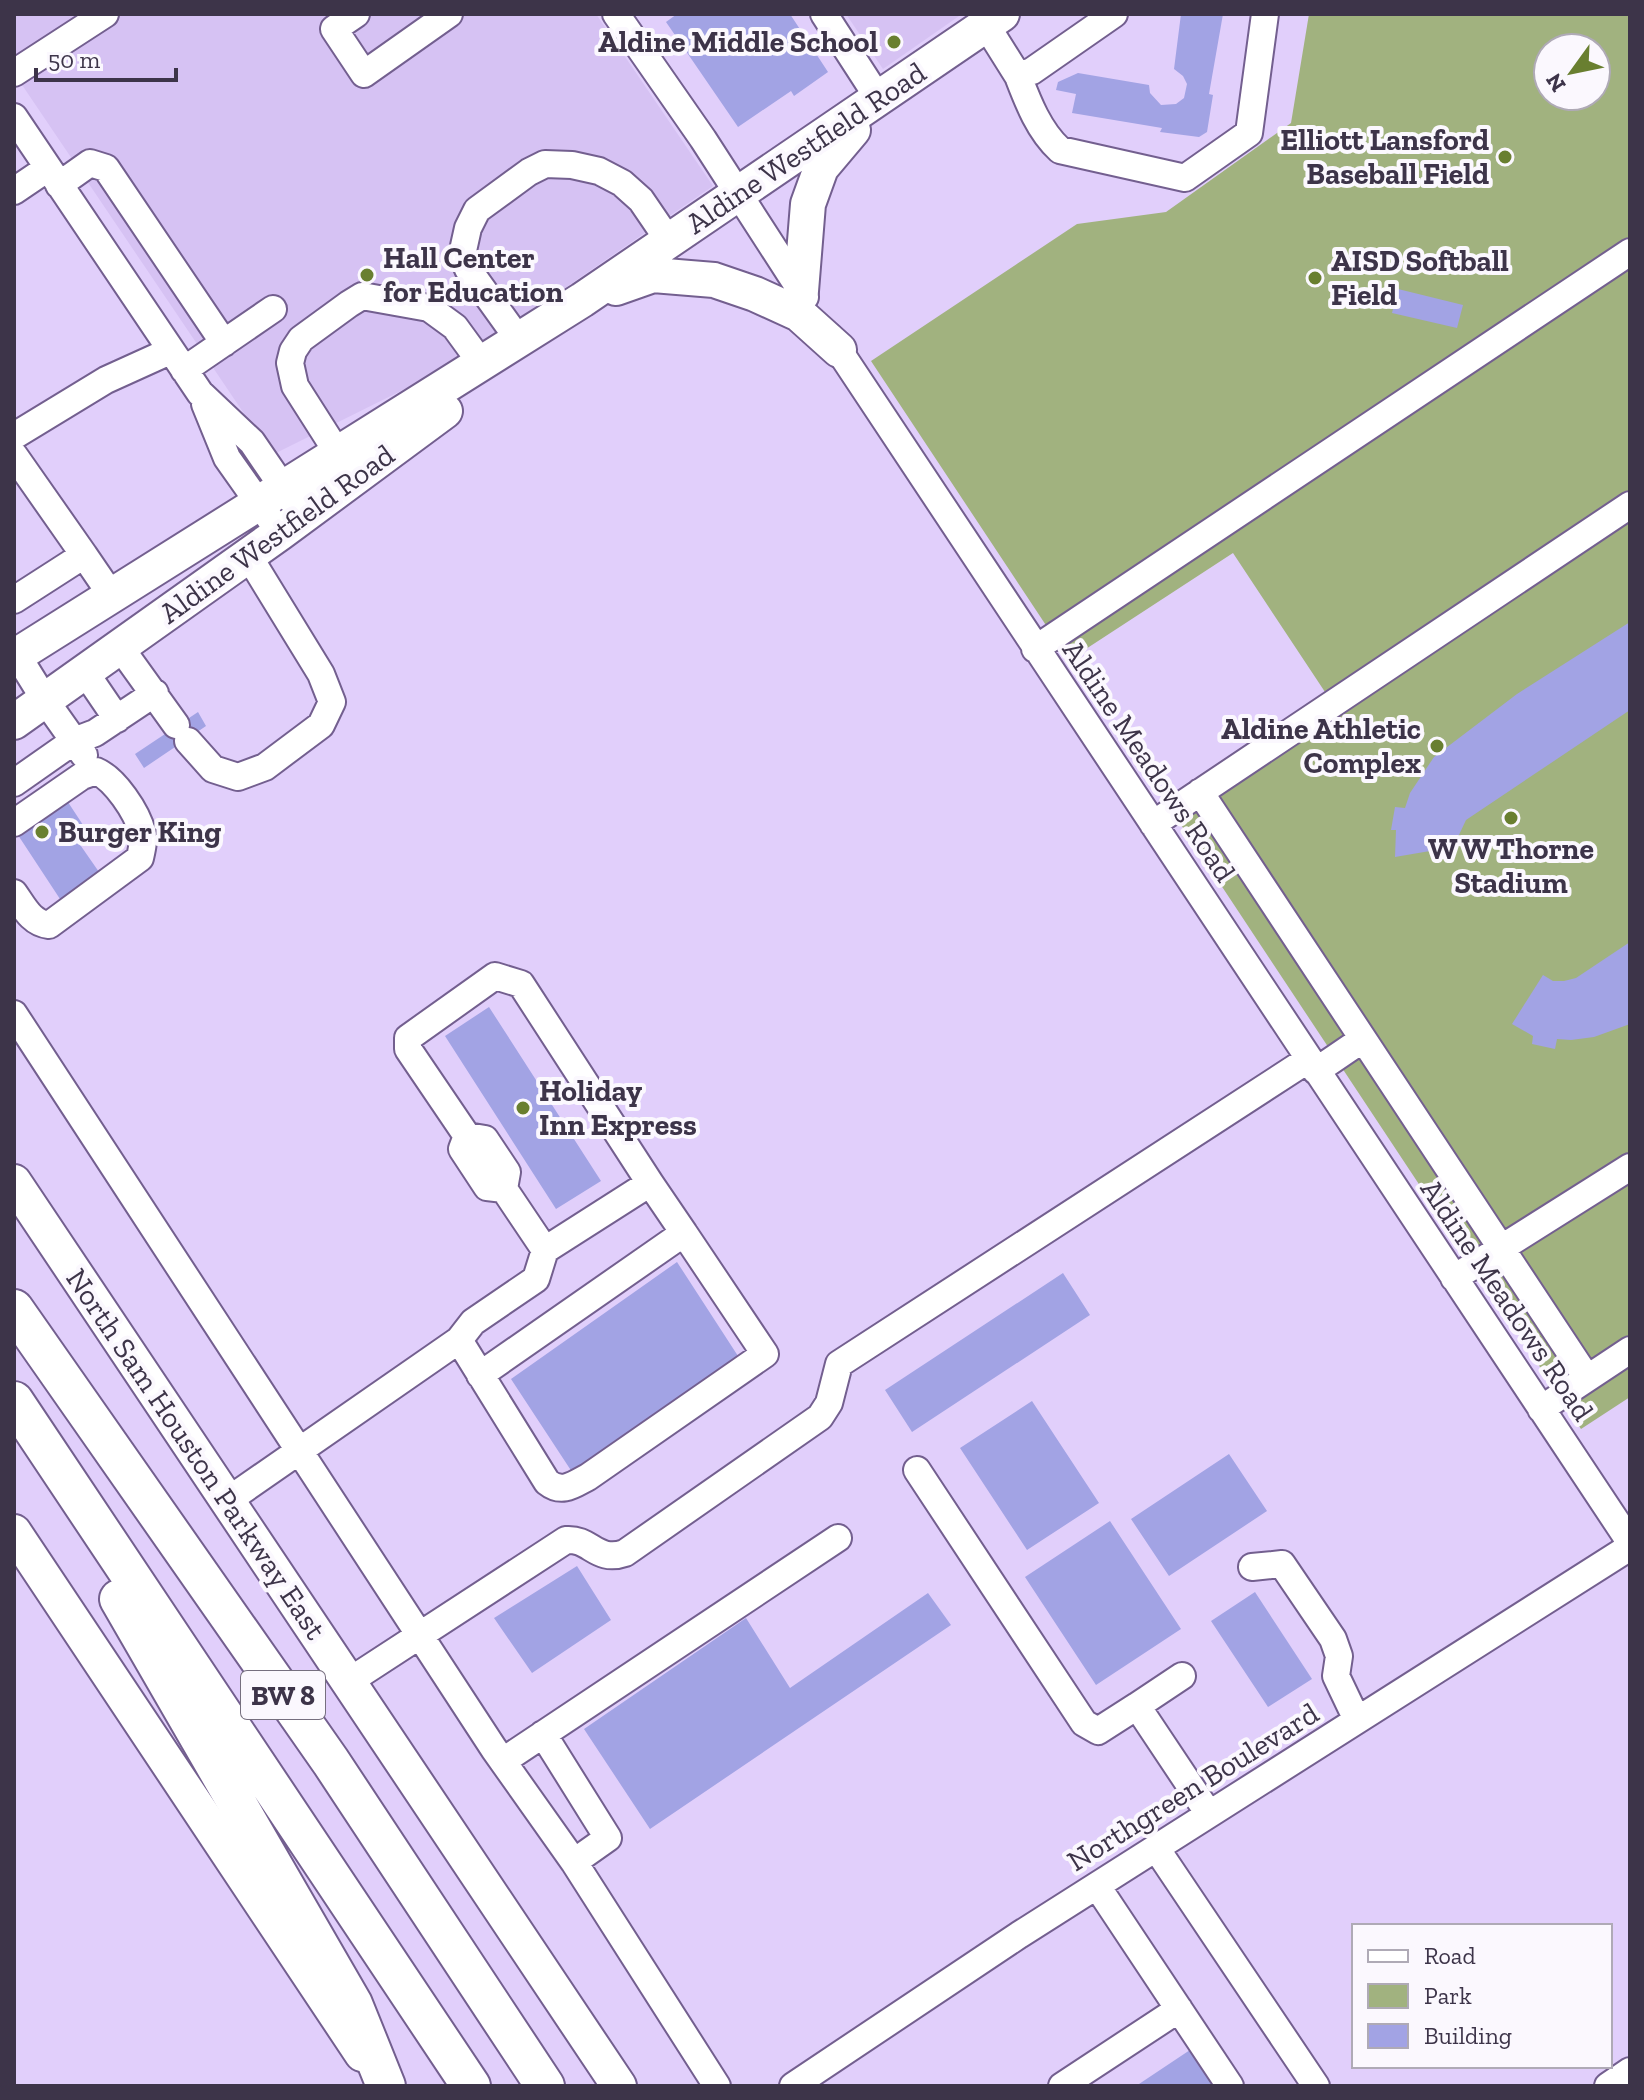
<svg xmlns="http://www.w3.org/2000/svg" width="1644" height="2100" font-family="'Zilla Slab',serif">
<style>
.built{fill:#d6c2f3}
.green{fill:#a1b27f;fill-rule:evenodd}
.building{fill:#a2a3e4}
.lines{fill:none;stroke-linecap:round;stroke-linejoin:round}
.minor-casing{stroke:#735f8f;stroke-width:30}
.major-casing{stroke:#735f8f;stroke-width:38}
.highway-casing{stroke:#735f8f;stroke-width:42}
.minor{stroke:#fff;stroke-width:26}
.major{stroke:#fff;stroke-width:34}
.highway{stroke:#fff;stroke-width:38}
.poi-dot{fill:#697f30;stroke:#fbf8fe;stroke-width:3}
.labels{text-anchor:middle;stroke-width:8;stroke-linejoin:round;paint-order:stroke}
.shield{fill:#fbf8fe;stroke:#766f7f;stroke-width:2}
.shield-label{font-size:28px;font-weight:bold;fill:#3d3449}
.poi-label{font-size:30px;font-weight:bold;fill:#3d3449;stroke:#fbf8fe;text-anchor:start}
.street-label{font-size:30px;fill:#3d3449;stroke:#fbf8fe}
</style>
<rect width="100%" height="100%" fill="#e1cffb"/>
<path class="built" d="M14,14H596L713,186L453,365L272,455L14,73Z
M846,14H962L883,69Z"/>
<path class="green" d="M1309,14H1630V1397L1581,1429L1164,799L1325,692L1233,553L1069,660L871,361L1077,224L1166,212L1291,123ZM1548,48H1596V96H1548Z"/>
<path class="building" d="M677,14H790L828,72L794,96L791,91L738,127L666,22Z
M1181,14H1223L1209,94L1213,95L1207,132L1199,137L1160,132L1162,128L1072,113L1076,94L1056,90L1058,82L1078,73L1149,85L1150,93L1161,105L1176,104L1184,98L1187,84L1183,76L1174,69Z
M1398,289L1463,305L1457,328L1392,313Z
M1630,622V710L1466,820L1458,837L1459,846L1395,857L1396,830H1391L1395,807L1405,808L1410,793L1434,757L1517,694Z
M198,712L206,726L144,768L135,754Z
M62,793L85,828L74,836L99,872L60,899L14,829Z
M1630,942V1024L1594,1037L1571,1040L1557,1039L1555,1049L1532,1044L1533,1036L1512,1024L1543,975L1553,981H1564L1576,978Z
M489,1007L601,1181L556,1209L445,1036Z
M677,1262L738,1356L572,1472L511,1379Z
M1063,1273L1090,1315L912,1432L885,1390Z
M1032,1401L1099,1503L1027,1550L960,1448Z
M1229,1454L1267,1511L1169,1576L1131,1519Z
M1110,1521L1181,1629L1096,1685L1025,1577Z
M577,1566L611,1620L532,1673L494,1618Z
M1255,1592L1312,1679L1268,1707L1211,1621Z
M928,1593L951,1625L650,1829L584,1729L746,1618L790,1688Z
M1193,2048L1217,2086H1136Z"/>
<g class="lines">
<defs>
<path id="minor" d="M356,14L334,29L364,74L449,14
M616,14L703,139L805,297
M824,14L879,99
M986,25L1018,76L1032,71L1114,14
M14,73L105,14
M1018,76C1028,102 1039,131 1060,150L1185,178L1249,133L1265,14
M14,117L200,393L252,442L293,502
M59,185L90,163L106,168L224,343
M14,191L48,168
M830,337L1630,1542
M519,340L468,269L462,255L468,228L477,210L529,172L545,164L572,165L599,171L622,183L641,200L669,241
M184,370L273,309
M205,404L227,458L280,533
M14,436L106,380L170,351
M14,455L84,555L14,600
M339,455L295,386L290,363L293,351L301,339L349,304L362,296L429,308L455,327L482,364
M84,555L112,596
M120,647L176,725
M1035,649L1630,252
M14,650L45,700L84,755
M85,672L117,719
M188,741L213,769L238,777L265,767L321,725L332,702L321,674L248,555
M14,783L74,741L95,733L155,693
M1200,792L1587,1378
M14,823L82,776L96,771C115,779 137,812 142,832C144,842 142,849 140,858L49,925C31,923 24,907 14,893
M1153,824L1630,505
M14,1014L494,1749L574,1862L717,2086
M1316,1071L1363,1039
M467,1136L462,1149L487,1187L504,1189
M650,1183L684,1233
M1454,1278L1630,1167
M459,1340L473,1322L536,1279L545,1250L504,1189L507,1172L485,1139L467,1136L408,1049V1038L495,976L521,984L650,1183L545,1250
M1541,1409L1630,1350
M917,1470L1084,1723L1098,1731L1137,1706L1209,1814
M227,1501L459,1340L547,1482C562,1494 573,1485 588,1477L765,1354L684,1233L480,1375
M1252,1567L1282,1564L1333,1639L1339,1656L1336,1676L1357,1720
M348,1682L566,1540C591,1538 596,1563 625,1553L820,1417L829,1403L839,1364L1309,1059
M1137,1706L1182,1676
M543,1734L608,1838L574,1862
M503,1761L838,1538
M1156,1848L1316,2086
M1097,1886L1230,2086
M793,2086L1019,1935L1630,1547
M1062,2086L1179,2009
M1608,2086L1630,2071"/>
<path id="major" d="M616,288L653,275L714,280L755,294L799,314L839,350
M801,291L808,204L821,168L853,130
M14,657L582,300L1002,14
M14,722L280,533L445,411
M14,1182L619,2086
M14,1532L362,2054"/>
<path id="highway" d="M14,1309L331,1762L545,2086
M14,1401L471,2086
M119,1599L353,2004L386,2086"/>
</defs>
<use href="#minor" class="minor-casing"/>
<use href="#major" class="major-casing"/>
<use href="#highway" class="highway-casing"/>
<use href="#minor" class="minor"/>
<use href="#major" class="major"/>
<use href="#highway" class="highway"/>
</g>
<g class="poi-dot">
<circle cx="894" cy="42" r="8"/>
<circle cx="1505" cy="157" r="8"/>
<circle cx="367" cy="275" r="8"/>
<circle cx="1315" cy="278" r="8"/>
<circle cx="1437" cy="746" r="8"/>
<circle cx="1511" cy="818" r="8"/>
<circle cx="42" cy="832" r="8"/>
<circle cx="523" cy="1108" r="8"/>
</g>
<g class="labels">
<rect class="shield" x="241" y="1671" width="84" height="48" rx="6"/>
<g class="shield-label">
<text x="283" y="1705">BW 8</text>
</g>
<g class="poi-label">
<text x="878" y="52" text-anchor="end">Aldine Middle School</text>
<text x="1489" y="150" text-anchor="end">Elliott Lansford<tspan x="1489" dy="34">Baseball Field</tspan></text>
<text x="383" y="268">Hall Center<tspan x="383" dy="34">for Education</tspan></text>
<text x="1331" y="271">AISD Softball<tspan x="1331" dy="34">Field</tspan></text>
<text x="1421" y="739" text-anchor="end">Aldine Athletic<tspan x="1421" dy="34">Complex</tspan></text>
<text x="58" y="842">Burger King</text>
<text x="1511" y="859" text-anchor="middle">W W Thorne<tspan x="1511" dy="34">Stadium</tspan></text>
<text x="539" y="1101">Holiday<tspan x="539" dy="34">Inn Express</tspan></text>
</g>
<g class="street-label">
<text transform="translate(806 148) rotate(-34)" y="10">Aldine Westfield Road</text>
<text transform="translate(277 534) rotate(-36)" y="10">Aldine Westfield Road</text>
<text transform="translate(1149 761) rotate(56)" y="10">Aldine Meadows Road</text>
<text transform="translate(1507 1300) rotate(56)" y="10">Aldine Meadows Road</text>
<text transform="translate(196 1454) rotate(56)" y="10">North Sam Houston Parkway East</text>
<text transform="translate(1193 1787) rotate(-32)" y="10">Northgreen Boulevard</text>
</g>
</g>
<rect width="1644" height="2100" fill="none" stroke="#3d3449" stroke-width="32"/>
<rect x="1352" y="1924" width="260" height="144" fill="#fbf8fe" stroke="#afaab6" stroke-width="2"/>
<rect x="1368" y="1950" width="40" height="12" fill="#ffffff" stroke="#afaab6" stroke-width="2"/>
<text x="1424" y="1964" font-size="24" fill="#3d3449">Road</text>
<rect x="1368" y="1984" width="40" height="24" fill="#a1b27f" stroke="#afaab6" stroke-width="2"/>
<text x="1424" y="2004" font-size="24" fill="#3d3449">Park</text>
<rect x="1368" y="2024" width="40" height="24" fill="#a2a3e4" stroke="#afaab6" stroke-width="2"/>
<text x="1424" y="2044" font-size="24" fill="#3d3449">Building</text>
<g transform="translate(1572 72) rotate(237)"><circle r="38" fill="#fbf8fe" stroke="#afaab6" stroke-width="2"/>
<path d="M0-6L14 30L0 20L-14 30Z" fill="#697f30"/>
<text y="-12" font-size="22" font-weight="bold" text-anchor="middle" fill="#3d3449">N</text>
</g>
<path d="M36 68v12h140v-12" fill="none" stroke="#3d3449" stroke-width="4"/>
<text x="48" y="68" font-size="24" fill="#3d3449" stroke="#fbf8fe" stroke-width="6" paint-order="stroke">50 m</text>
</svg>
